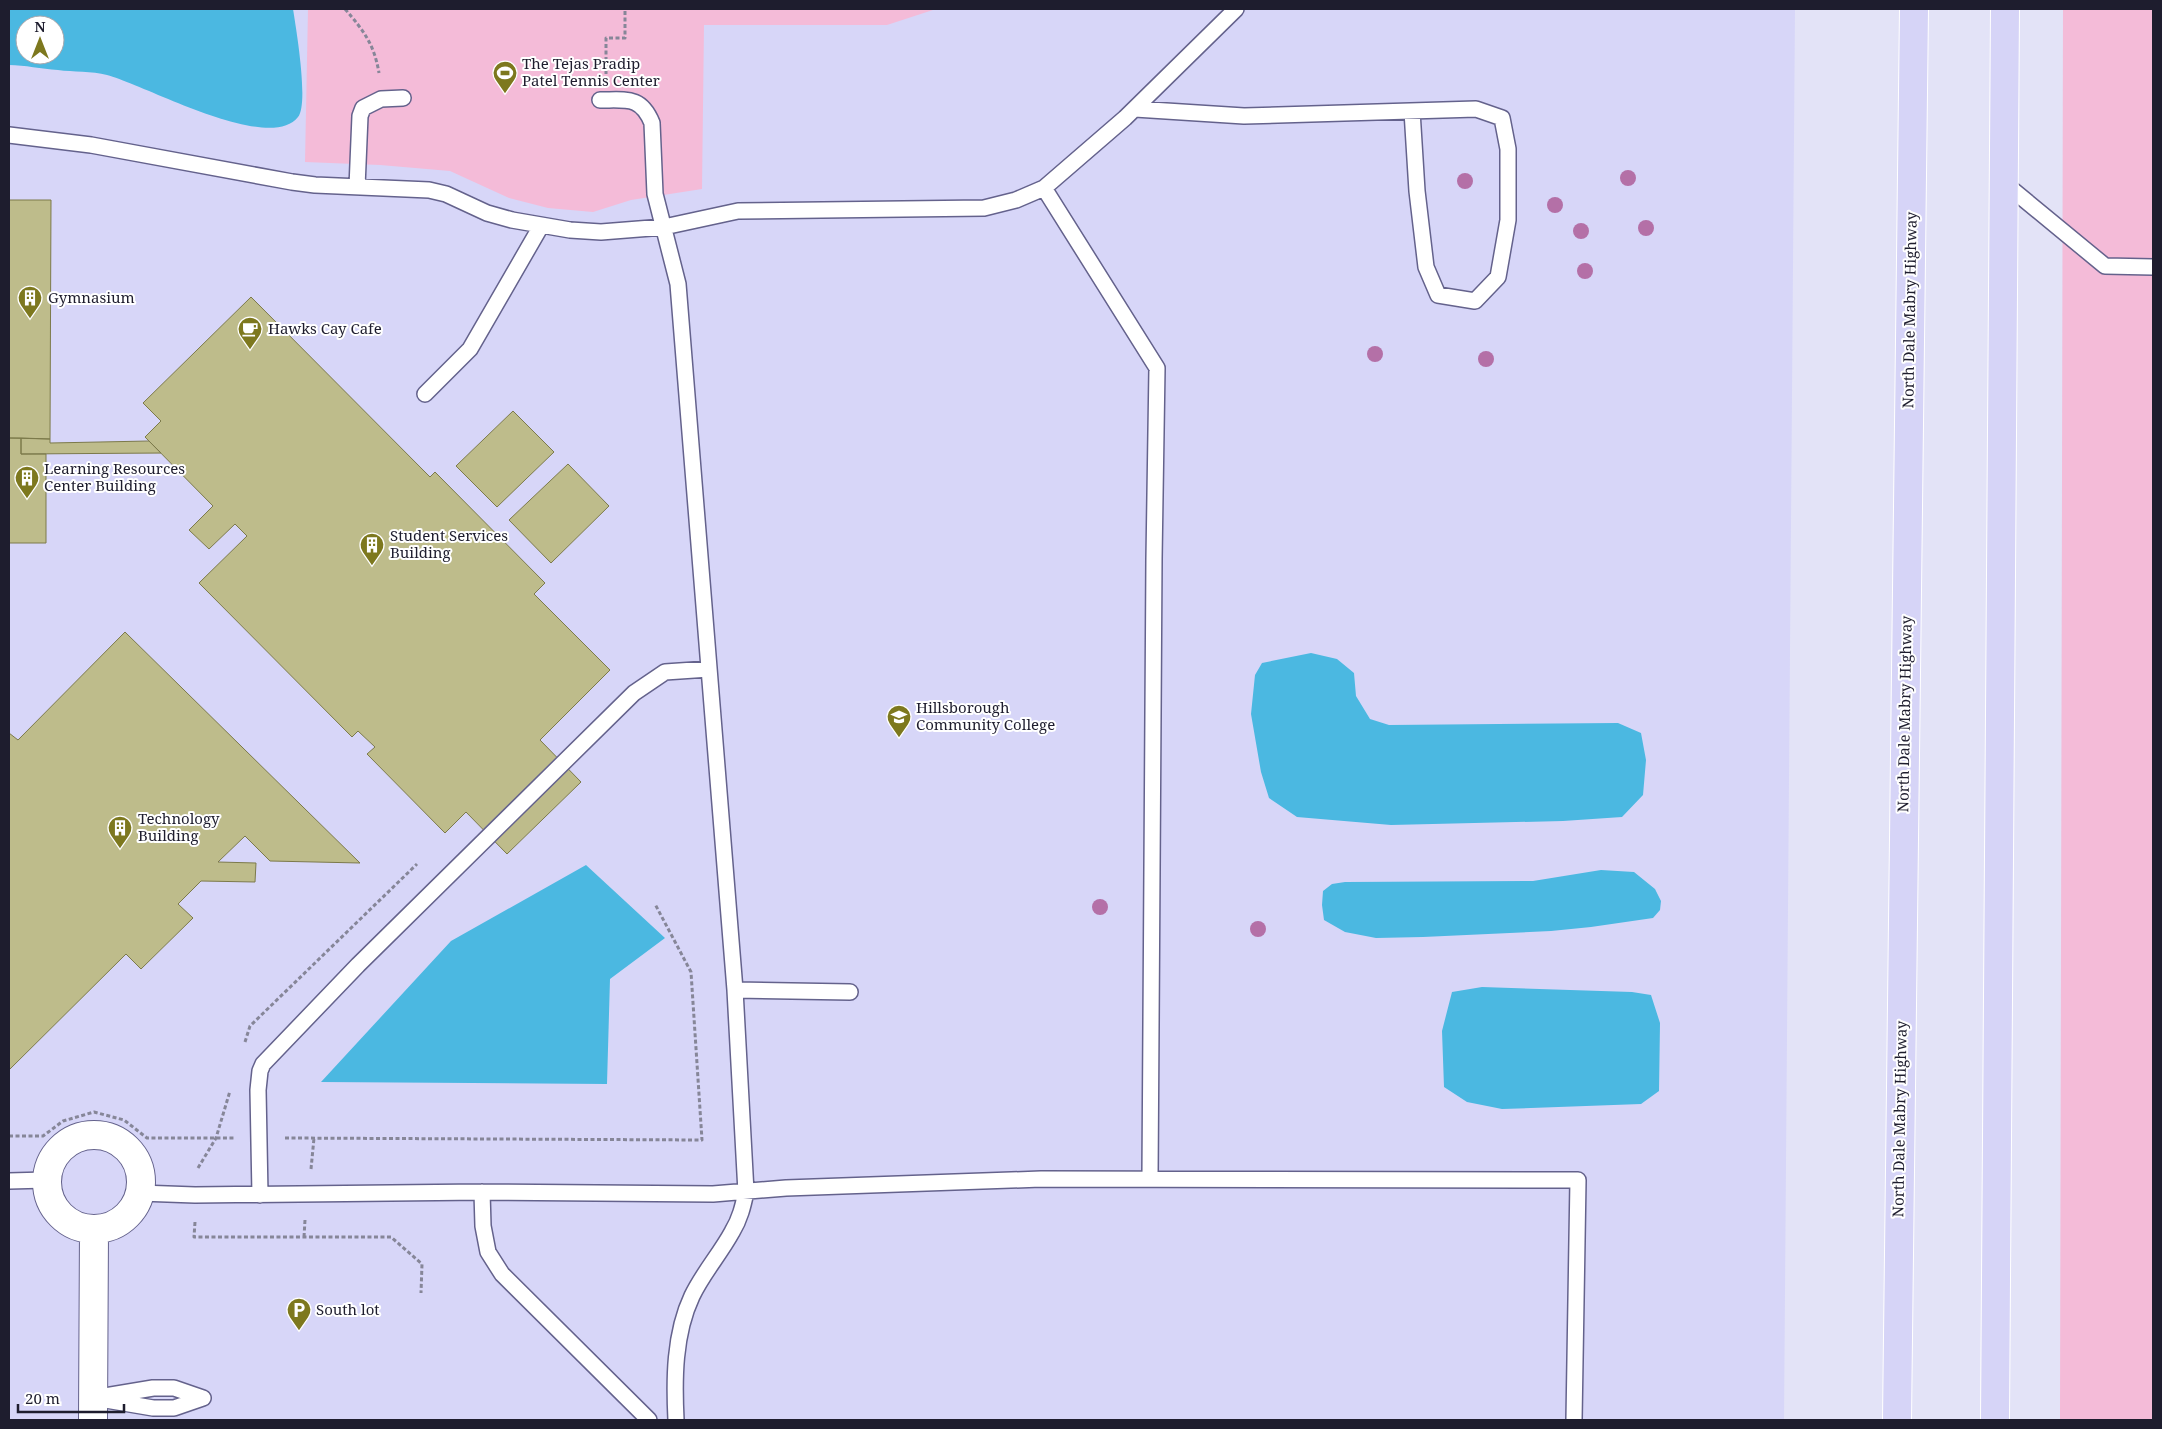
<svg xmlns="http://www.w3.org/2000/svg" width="2162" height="1429" font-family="'Noto Serif',serif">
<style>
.built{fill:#d7d6f8;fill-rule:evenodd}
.green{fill:#f4bbd8}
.water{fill:#4bb8e1;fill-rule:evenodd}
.building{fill:#bebc8b;stroke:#7c7a4b}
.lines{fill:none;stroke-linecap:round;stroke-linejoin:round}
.service-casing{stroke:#64628c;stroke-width:18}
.minor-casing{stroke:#64628c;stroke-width:30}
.primary-casing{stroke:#fff;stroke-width:30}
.path{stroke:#868698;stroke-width:3;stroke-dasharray:4 2.5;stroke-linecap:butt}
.service{stroke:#fff;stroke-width:15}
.minor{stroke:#fff;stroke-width:28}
.primary{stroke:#d6d4f7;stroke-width:28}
.tree{fill:#b470a7}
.labels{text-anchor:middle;stroke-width:4;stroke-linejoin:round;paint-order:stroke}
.poi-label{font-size:15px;fill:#1e1d2e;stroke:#fff;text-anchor:start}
.street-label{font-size:15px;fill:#1e1d2e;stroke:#fff}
</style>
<rect width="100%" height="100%" fill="#e3e3f7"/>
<path class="built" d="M9,9H1795L1784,1420H9ZM25,25H55V55H25Z"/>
<path class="green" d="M308,9H936L887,25H704L702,189L631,200L593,212L548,208L509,198L450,171L380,165L305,162Z
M2063,9H2153V1420H2060Z"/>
<path class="water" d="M9,9H293C296,28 309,104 298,117C269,154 145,85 107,75C92,71 73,72 58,70C41,69 25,65 9,65ZM25,25H55V55H25Z
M1311,653L1337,659L1354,673L1356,696L1370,719L1389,725L1618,723L1641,733L1646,760L1643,795L1622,817L1563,821L1391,825L1297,817L1269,798L1261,772L1251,714L1255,675L1262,663Z
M586,865L665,938L610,979L607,1084L321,1082L451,941Z
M1601,870L1634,872L1655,889L1661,901L1660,910L1653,918L1591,927L1551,931L1423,937L1376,938L1345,932L1324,920L1322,905L1323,891L1332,884L1345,882L1533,881Z
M1482,987L1632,992L1651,995L1660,1023L1659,1091L1641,1104L1502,1109L1467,1102L1444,1087L1442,1031L1452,992Z"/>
<path class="building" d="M9,200H51L50,439L9,438Z
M251,297L430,477L435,472L545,583L534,594L610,670L540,740L581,782L507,854L466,812L445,833L367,754L375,747L358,731L352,737L199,583L247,536L235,524L209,549L189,530L213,506L145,437L161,421L143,403Z
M513,411L554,452L497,507L456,466Z
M9,438H21V454H46V543H9Z
M21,438L50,439V443L149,441L161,453L21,454Z
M568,464L609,506L551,563L509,520Z
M125,632L360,863L270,861L245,836L218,862L256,863L255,882L201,881L178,904L193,918L141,969L126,954L9,1070V733L18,740Z"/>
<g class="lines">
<defs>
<path id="service" d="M600,100C627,100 641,96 652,123L655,194L678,284L735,990L746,1192C743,1206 740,1219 732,1232C720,1254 703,1273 692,1296C674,1334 674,1380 676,1420
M1135,109L1244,116L1476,109L1502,118L1508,149V220L1498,277L1475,301L1438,295L1426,267L1417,191L1412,111
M9,135L91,145L292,182L315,185L429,190L446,194L487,213L512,220L570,230L601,232L664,227L738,211L984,208L1016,200L1044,188L1125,118L1236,9
M2003,182L2105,266L2153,267
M357,187L360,116L363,108L381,99L403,98
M1044,188L1157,368L1154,559L1150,1179
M425,394L470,349L541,226
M735,990L850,992
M9,1181L46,1180
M482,1192L483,1226L488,1252L502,1274L649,1420
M140,1193L195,1195L482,1192L713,1194L786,1188L1041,1179L1578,1180L1574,1420
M260,1195L258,1090L260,1071L263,1064L358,965L634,693L665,672L709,669
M105,1396L153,1388H174L203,1398
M94,1398L153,1408H174L203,1398"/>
<path id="minor" d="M47 1182a47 47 0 1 1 94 0a47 47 0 1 1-94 0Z
M93,1420L94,1230"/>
<path id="primary" d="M1897,1420L1914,9
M1995,1420L2005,9"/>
</defs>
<use href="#service" class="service-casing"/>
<use href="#minor" class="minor-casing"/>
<use href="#primary" class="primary-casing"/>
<path class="path" d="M345,9C364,31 374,44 379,73
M606,74V38H625V9
M245,1042L250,1026L417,864
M9,1136H43L63,1121L94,1112L124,1120L147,1138H234
M285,1138L702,1140L691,972L655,904
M198,1168L216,1138L230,1091
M311,1169L314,1138
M195,1222L194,1237H391L422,1264L421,1293
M304,1237L305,1220"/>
<use href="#service" class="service"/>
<use href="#minor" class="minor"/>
<use href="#primary" class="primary"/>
</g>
<g class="tree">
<circle cx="1628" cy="178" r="8"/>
<circle cx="1465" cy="181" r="8"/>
<circle cx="1555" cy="205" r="8"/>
<circle cx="1646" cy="228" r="8"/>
<circle cx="1581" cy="231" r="8"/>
<circle cx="1585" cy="271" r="8"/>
<circle cx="1375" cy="354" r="8"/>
<circle cx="1486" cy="359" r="8"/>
<circle cx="1100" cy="907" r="8"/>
<circle cx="1258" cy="929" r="8"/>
</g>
<defs>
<symbol id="stadium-pin" viewBox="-11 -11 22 30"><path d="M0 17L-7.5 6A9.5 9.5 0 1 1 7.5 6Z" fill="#7d781e" stroke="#fff"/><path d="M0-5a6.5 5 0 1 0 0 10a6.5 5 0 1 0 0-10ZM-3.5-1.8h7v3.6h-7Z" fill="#fff"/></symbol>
<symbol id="building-pin" viewBox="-11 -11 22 30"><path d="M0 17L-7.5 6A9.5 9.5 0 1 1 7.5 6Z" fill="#7d781e" stroke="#fff"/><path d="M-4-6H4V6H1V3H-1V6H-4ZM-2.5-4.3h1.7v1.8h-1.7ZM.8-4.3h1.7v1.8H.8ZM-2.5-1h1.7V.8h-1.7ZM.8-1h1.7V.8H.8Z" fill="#fff"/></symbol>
<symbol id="cafe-pin" viewBox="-11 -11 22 30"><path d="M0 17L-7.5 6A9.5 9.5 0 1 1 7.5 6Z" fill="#7d781e" stroke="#fff"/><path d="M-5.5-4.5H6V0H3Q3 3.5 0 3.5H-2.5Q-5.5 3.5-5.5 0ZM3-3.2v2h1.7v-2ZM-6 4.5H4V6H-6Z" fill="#fff"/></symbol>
<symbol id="university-pin" viewBox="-11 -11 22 30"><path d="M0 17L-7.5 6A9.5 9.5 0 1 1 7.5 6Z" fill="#7d781e" stroke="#fff"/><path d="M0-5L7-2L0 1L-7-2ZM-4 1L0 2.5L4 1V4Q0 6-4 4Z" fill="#fff"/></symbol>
<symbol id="parking-pin" viewBox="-11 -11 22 30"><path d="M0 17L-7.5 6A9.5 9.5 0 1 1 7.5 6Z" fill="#7d781e" stroke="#fff"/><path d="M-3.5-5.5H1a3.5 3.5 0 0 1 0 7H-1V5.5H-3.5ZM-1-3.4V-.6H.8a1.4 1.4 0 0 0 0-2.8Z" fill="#fff"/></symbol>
</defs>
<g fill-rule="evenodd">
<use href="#stadium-pin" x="491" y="59" width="28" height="38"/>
<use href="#building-pin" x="16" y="284" width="28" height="38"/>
<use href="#cafe-pin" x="236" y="315" width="28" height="38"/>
<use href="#building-pin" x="13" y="464" width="28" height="38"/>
<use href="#building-pin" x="358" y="531" width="28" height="38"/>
<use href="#university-pin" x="885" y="703" width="28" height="38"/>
<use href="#building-pin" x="106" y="814" width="28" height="38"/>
<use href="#parking-pin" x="285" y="1296" width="28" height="38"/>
</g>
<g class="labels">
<g class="poi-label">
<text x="522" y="69">The Tejas Pradip<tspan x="522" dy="17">Patel Tennis Center</tspan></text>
<text x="48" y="303">Gymnasium</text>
<text x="268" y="334">Hawks Cay Cafe</text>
<text x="44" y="474">Learning Resources<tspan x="44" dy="17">Center Building</tspan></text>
<text x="390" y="541">Student Services<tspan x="390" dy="17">Building</tspan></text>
<text x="916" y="713">Hillsborough<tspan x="916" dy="17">Community College</tspan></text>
<text x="138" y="824">Technology<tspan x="138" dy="17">Building</tspan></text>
<text x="316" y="1315">South lot</text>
</g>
<g class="street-label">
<text transform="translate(1910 310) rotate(-89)" y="5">North Dale Mabry Highway</text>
<text transform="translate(1905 714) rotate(-89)" y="5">North Dale Mabry Highway</text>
<text transform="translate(1900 1119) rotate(-89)" y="5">North Dale Mabry Highway</text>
</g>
</g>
<rect width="2162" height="1429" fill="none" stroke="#1e1d2e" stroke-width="20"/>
<g transform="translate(40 40)"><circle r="24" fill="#ffffff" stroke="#a5a5ab"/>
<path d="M0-4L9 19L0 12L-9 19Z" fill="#7d781e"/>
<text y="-8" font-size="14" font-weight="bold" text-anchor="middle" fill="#1e1d2e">N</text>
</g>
<path d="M18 1404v8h106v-8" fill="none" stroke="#1e1d2e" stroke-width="2.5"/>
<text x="25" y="1404" font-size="15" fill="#1e1d2e" stroke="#ffffff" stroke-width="4" paint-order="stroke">20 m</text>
</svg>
